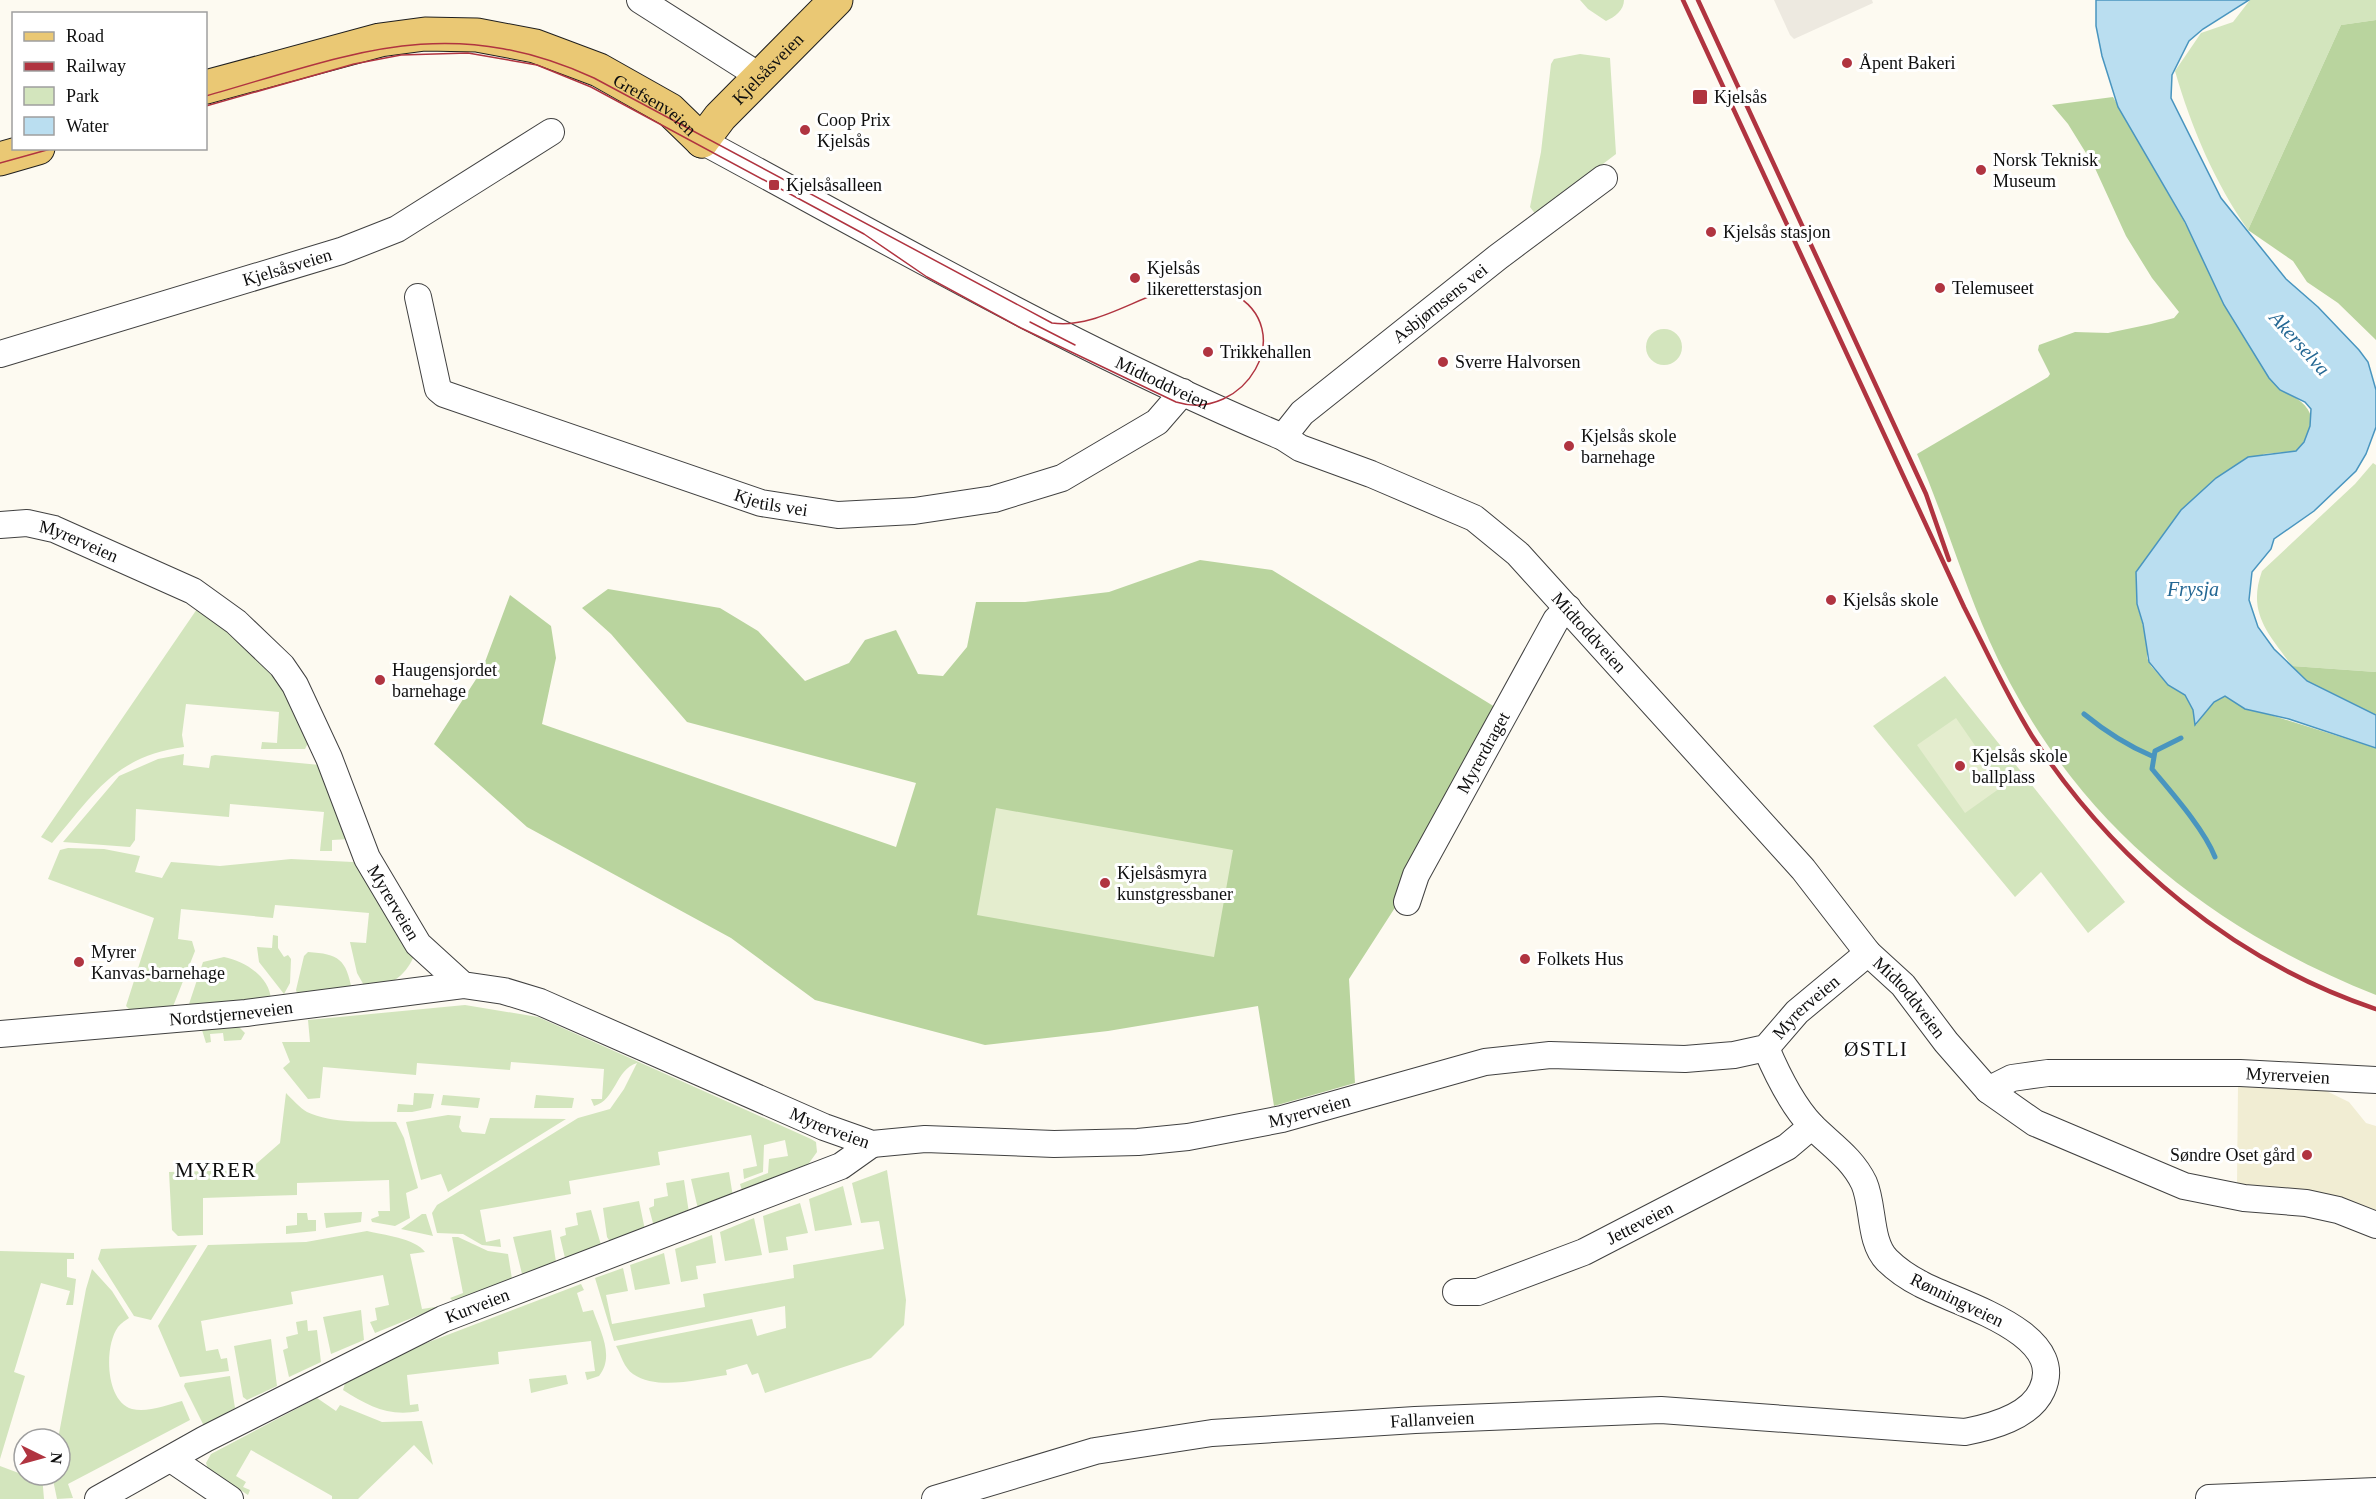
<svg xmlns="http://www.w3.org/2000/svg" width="2376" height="1499" font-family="Georgia,serif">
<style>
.farmland{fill:#f1edd3}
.green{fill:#d3e5bd}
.forest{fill:#b9d49e}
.pitch{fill:#e4edce}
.plaza{fill:#ede9e0}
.water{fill:#badef0;stroke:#4995bf;stroke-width:1.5}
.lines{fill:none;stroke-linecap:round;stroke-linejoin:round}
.stream{stroke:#4995bf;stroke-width:5}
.minor-casing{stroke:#414141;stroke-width:28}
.major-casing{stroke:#1f1f1f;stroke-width:35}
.minor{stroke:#fff;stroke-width:26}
.major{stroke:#eac874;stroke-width:33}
.tram{stroke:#b03440;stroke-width:1.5}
.rail{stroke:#b03440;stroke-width:4.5}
.poi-dot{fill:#b03440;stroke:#fff;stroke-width:2}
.labels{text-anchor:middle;stroke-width:6;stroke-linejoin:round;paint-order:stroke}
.poi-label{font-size:18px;fill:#0e0e0e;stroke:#fff;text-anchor:start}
.street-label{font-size:18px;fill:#0e0e0e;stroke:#fff}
.water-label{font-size:20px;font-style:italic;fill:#246793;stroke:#fff}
.neighbourhood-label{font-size:20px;letter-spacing:1.5px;fill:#0e0e0e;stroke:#fff}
.quarter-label{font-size:21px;letter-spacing:1.5px;fill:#0e0e0e;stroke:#fff}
</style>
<rect width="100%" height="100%" fill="#fdfaf1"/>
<path class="farmland" d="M2238,1084L2318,1087L2349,1102L2366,1123L2376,1126V1218L2237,1185Z"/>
<path class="green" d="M1580,0H1624C1624,10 1615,17 1606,21L1588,9Z
M2250,0H2376V20L2341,25L2248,230C2215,183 2191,127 2175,71L2201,33L2233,22Z
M1580,54L1610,58L1616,154L1536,215L1530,207L1541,152L1551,64L1554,59Z
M1646 347a18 18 0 1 1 36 0a18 18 0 1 1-36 0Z
M2373,463L2376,465V672L2292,666C2268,633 2247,613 2262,571L2355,484Z
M197,609L248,643L292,697L310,739L305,749H261L262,742L277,743L279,712L186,704L182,735L184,747C115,756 94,794 52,843L41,837Z
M1945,676L2125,902L2088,933L2041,872L2015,897L1873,726Z
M184,754L183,765L209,768L211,756L215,755L320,765L350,839L332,840V851H320L324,812L230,804L229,817L136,809L135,840L130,847L63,842L119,776L158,759Z
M68,848L104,849L140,856L135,872L162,878L171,862L220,866L291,859L353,862L361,866L414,956C405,977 388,988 366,989L357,973L350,942L366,943L369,913L275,905L273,918L181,909L178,939L192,941L195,951L172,1009L131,1011L126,1006L154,918L48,879L60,850Z
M273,935L278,936V948L284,957L288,955L291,959L290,983L284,994L259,962L257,947L272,948Z
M308,952C339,954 346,959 352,990L298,996L296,990L304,956Z
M224,957C245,961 270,977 271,1000L188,1007L203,962Z
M465,1005L538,1017L811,1139L816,1142L817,1152L804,1170L742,1191L740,1184L768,1173L769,1159L788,1156L785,1140L764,1145L763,1172L744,1179L743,1169L757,1166L751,1135L658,1152L660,1165L569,1181L571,1194L480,1210L486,1242L500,1239L501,1247L482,1245L463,1234L437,1233L432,1213L437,1205L578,1118L610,1109L624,1089L637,1063C615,1070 616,1100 594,1106L591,1099H602L604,1069L511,1062L510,1070L417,1063L416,1075L323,1067L320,1098L308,1099L283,1068L290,1062L282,1042H310L308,1020Z
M239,1027L245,1033L241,1040L224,1041L223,1033L210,1034L211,1042L206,1043L202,1030Z
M286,1093C292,1099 300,1108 307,1112C332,1124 369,1121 396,1122L404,1138L418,1188L406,1193L410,1218L395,1226L372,1222L371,1219L379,1216L378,1211H390L389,1180L297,1183V1195L203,1198V1235L178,1236L172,1230L169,1172L249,1170L280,1143Z
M414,1093L434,1094L431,1108L412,1112H397L398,1104L413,1105Z
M443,1095L480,1098L478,1108L441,1105Z
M536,1095L574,1098L572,1108H534Z
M448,1115L461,1116L459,1127L462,1132L485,1134L490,1118L566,1119L448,1192L441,1174L421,1180L406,1122Z
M887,1170L906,1300L904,1325L871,1358L765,1393L758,1373L752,1375L747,1364L726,1370L727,1375C700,1379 658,1391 633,1374C624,1368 621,1355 616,1346L752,1319L757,1336L786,1328L785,1306L614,1341L595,1278L623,1268L628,1291L606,1295L612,1324L705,1307L703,1294L794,1278L793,1265L884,1249L879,1221L861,1223L852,1183Z
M729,1172L733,1197L698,1209L691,1179Z
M684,1180L689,1213L654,1227L649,1208L654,1206V1199L668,1196L666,1183Z
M843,1186L852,1225L815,1231L809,1199Z
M639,1201L645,1230L611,1243L607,1237L603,1208Z
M800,1203L808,1233L786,1237L788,1250L769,1253L763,1216Z
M591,1210L601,1245L565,1258L560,1237L566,1235L565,1228L578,1225L576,1213Z
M362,1212L361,1222L326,1228L324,1213Z
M297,1213H307L308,1220H316V1231L286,1234V1226L297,1225Z
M422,1214H426L433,1236L401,1229Z
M754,1218L762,1255L725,1261L720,1232Z
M551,1230L556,1262L522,1274L513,1237Z
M367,1231C383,1235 415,1238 425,1252L410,1254L422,1309L435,1307L434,1309L375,1333L370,1322L377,1320L375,1308L389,1305L383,1275L291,1292L293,1304L201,1321L206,1351L218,1349L221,1359L227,1358L229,1371L180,1377L158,1326L208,1245L306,1242Z
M712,1235L716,1263L696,1266L698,1279L681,1282L675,1249Z
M452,1237H458L488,1251L508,1254L512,1279L466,1297L452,1300L450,1298L463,1293Z
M197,1245L151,1320L134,1316L98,1259L101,1249Z
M0,1251L74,1253V1259H67V1277L76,1279L73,1305H66L70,1291L41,1283L14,1372L25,1376L0,1459Z
M664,1253L670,1284L635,1290L630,1265Z
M92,1269L112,1291L129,1318C126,1320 121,1323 118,1327C104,1346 105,1401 132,1409C147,1413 167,1405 182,1401L190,1420L68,1484L73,1498L57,1499L52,1475H60L58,1439L86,1289Z
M581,1284L584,1290L577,1293L583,1312L593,1310C600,1331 615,1356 599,1376L587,1380L585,1372L595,1371L591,1341L498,1352L499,1364L407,1375L410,1405L418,1404L419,1411C389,1417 368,1406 343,1390L346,1380L421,1345Z
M361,1310L364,1340L331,1354L323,1317Z
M307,1320L308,1331L317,1330L321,1362L289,1377L283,1350L288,1348L286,1337L298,1334L296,1322Z
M271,1339L277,1386L247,1400L243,1397L234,1346Z
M566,1375L568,1384L531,1393L529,1379Z
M230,1376L235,1408L204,1426L184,1386L185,1383Z
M317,1398L336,1411L340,1405L382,1422L422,1421L433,1465L414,1445L358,1499H332V1496L251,1450L236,1476L246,1482L243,1487L250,1490L248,1495L208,1469L206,1463L211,1454Z
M0,1466L24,1475H42L44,1499H0Z"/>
<path class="forest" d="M2376,20V340L2338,303L2307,282L2293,261L2248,230L2341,25Z
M2113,97L2280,390C2314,404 2322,422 2296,451L2264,454L2181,510L2136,572L2137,604L2147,641V658L2151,666L2168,685L2185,695L2193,710L2196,725L2213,702L2225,696L2239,705L2376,748V995C2201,925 2067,815 1989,640C1962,579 1944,515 1917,454L2048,377L2050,374L2038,350L2039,345L2075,332L2108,333L2151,324L2174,318L2179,312L2152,278L2126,236L2094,166L2068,124L2052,105Z
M1200,560L1272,570L1495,707L1398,903L1349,979L1355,1083L1274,1106L1258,1006L1108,1031L985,1045L815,1000L731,938L527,827L434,744L482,670L510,595L551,626L556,658L542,724L896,847L916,783L687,722L611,634L582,608L608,589L720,608L758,631L805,681L849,663L865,640L896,630L918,674L943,676L967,647L976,602H1025L1109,592Z
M2292,666L2376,672V715L2307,681Z"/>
<path class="pitch" d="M1956,718L2003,786L1965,813L1917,745Z
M996,808L1233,850L1214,957L977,915Z"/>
<path class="plaza" d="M1774,0H1872L1873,3L1794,39L1790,35Z"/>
<path class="water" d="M2096,0H2249L2203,29L2189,41L2172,75L2171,98L2221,198L2286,279L2318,307L2359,350L2368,362L2376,390V427L2366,454L2356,471L2314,511L2274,539L2271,549L2252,572L2249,600L2258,627L2274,649L2307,681L2376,715V748L2289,719L2245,709L2225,696L2214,702L2195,725L2193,710L2185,695L2168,685L2149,662L2143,624L2137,604L2136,572L2181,510L2216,478L2248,457L2296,451L2304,442L2310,426L2311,409L2305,402L2280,390L2269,378L2224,305L2185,222L2118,107L2102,56L2096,26Z"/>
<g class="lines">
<path class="stream" d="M2084,714C2106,732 2126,745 2152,756
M2181,738L2155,751L2152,769C2172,793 2204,829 2215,857"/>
<defs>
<g id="minor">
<path d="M640,0L761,77"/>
<path id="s1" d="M702,141C893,244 1082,353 1283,437L1300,448L1371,474L1474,518L1518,554L1803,869L1868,953L1903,985L1946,1042L1988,1090L2035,1123L2184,1186L2244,1198L2306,1203L2338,1210L2376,1225"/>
<path id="s2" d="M418,297L438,389L444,394L761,503L838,515L914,511L994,499L1062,478L1157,422L1183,392"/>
<path id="s3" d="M0,354L341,251L397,229L551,132"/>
<path id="s4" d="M1283,437L1302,413L1498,257L1604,178"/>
<path id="s5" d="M0,525L27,523L54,529L193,591L236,622L282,666L295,685L329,758L367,858L418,944L463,985L504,991L540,1002L824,1127L872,1144L925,1139L1054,1144L1138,1142L1188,1137L1282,1119L1485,1062L1550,1055L1685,1059L1734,1055L1766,1048L1797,1012L1868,953"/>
<path id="s6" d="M1407,902L1416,875L1556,620L1568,608"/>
<path id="s7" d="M0,1034L246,1013L463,985"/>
<path id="s8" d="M1988,1090L2012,1078L2048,1073H2240L2376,1080"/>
<path id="s9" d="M1456,1292H1478L1584,1252L1787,1147L1812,1126"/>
<path d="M171,1459L230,1499"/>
<path d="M2209,1498L2376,1491"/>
<path id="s10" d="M98,1499L205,1439L443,1319L841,1166L872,1144"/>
<path id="s11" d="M935,1499L1095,1451L1212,1433L1415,1420L1661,1410L1965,1432C1991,1427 2030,1417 2042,1390C2069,1332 1955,1303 1921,1284C1909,1278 1897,1270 1887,1260C1869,1242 1874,1206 1864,1183C1852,1158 1831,1145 1812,1126C1792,1105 1777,1074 1766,1048"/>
</g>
<g id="major">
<path id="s12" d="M206,87L380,40L425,34L477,35L535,46L599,70L670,110L702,141"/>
<path id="s13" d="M702,141L720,117L836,0"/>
<path d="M0,159L38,148"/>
</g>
</defs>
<use href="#minor" class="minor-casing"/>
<use href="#major" class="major-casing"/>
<use href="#minor" class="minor"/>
<use href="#major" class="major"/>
<path class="tram" d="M206,96C350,55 447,11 594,78L1052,323C1113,332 1172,261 1232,293C1301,330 1244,423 1176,402L1021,328L927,277L864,234L816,208L591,87L537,65L468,53L401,55L354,64L206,106
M0,163L54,148
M1030,322L1075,345"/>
<path class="rail" d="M1683,0L1964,607C1986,650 2006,694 2032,736C2113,861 2235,962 2376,1009
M1698,0L1926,494L1949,560"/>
</g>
<g class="poi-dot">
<circle cx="1847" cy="63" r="6"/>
<rect x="1692" y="89" width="16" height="16" rx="3"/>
<circle cx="805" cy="130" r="6"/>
<circle cx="1981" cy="170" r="6"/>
<rect x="768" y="179" width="12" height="12" rx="3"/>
<circle cx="1711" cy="232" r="6"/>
<circle cx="1135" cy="278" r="6"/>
<circle cx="1940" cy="288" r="6"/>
<circle cx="1208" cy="352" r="6"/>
<circle cx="1443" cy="362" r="6"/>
<circle cx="1569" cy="446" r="6"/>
<circle cx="1831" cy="600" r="6"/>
<circle cx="380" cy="680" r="6"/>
<circle cx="1960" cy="766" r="6"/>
<circle cx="1105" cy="883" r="6"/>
<circle cx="1525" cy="959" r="6"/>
<circle cx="79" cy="962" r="6"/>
<circle cx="2307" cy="1155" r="6"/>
</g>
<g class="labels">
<g class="poi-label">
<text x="1859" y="69">Åpent Bakeri</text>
<text x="1714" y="103">Kjelsås</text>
<text x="817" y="126">Coop Prix<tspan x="817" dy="21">Kjelsås</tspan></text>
<text x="1993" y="166">Norsk Teknisk<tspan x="1993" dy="21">Museum</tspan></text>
<text x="786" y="191">Kjelsåsalleen</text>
<text x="1723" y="238">Kjelsås stasjon</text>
<text x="1147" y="274">Kjelsås<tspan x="1147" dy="21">likeretterstasjon</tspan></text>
<text x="1952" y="294">Telemuseet</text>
<text x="1220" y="358">Trikkehallen</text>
<text x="1455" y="368">Sverre Halvorsen</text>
<text x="1581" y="442">Kjelsås skole<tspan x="1581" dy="21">barnehage</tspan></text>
<text x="1843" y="606">Kjelsås skole</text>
<text x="392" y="676">Haugensjordet<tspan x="392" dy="21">barnehage</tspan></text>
<text x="1972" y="762">Kjelsås skole<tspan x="1972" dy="21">ballplass</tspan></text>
<text x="1117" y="879">Kjelsåsmyra<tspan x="1117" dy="21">kunstgressbaner</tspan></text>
<text x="91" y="958">Myrer<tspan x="91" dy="21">Kanvas-barnehage</tspan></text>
<text x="1537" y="965">Folkets Hus</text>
<text x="2295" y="1161" text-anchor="end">Søndre Oset gård</text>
</g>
<g class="street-label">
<text dy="6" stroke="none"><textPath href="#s13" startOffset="98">Kjelsåsveien</textPath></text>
<text dy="6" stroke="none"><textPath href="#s12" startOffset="471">Grefsenveien</textPath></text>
<text dy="6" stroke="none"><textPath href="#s3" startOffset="300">Kjelsåsveien</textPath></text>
<text dy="6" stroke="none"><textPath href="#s4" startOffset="207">Asbjørnsens vei</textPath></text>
<text dy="6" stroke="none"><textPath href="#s1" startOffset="520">Midtoddveien</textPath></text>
<text dy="6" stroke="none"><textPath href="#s2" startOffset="447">Kjetils vei</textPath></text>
<text dy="6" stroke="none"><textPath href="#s5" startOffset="82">Myrerveien</textPath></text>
<text dy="6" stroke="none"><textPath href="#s1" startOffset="1023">Midtoddveien</textPath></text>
<text dy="6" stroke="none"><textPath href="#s6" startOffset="168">Myrerdraget</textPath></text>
<text dy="6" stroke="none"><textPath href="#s5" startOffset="586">Myrerveien</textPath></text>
<text dy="6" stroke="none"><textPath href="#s1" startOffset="1509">Midtoddveien</textPath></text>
<text dy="6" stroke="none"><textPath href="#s5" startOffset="2098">Myrerveien</textPath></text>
<text dy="6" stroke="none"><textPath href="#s7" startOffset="232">Nordstjerneveien</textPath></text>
<text dy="6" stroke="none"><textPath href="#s8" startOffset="303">Myrerveien</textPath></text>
<text dy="6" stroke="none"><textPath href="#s5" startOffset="1576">Myrerveien</textPath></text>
<text dy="6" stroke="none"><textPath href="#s5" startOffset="1090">Myrerveien</textPath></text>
<text dy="6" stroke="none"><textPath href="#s9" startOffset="198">Jetteveien</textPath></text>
<text transform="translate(1957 1300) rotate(26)" y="6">Rønningveien</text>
<text dy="6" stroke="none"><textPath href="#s10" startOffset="426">Kurveien</textPath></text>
<text dy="6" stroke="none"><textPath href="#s11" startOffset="506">Fallanveien</textPath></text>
</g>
<g class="water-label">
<text transform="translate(2300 343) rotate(48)" y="7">Akerselva</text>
<text x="2193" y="596">Frysja</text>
</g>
<g class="neighbourhood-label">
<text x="1876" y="1056">ØSTLI</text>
</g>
<g class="quarter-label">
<text x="216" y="1177">MYRER</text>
</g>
</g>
<rect x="12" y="12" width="195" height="138" fill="#ffffff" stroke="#9f9f9f" stroke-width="1.5"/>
<rect x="24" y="32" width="30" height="9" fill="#eac874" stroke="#9f9f9f" stroke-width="1.5"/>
<text x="66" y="42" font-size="18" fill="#0e0e0e">Road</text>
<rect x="24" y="62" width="30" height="9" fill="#b03440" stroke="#9f9f9f" stroke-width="1.5"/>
<text x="66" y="72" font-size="18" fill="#0e0e0e">Railway</text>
<rect x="24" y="87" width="30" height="18" fill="#d3e5bd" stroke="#9f9f9f" stroke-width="1.5"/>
<text x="66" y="102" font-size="18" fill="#0e0e0e">Park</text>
<rect x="24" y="117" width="30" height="18" fill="#badef0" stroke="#9f9f9f" stroke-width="1.5"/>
<text x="66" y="132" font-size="18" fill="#0e0e0e">Water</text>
<g transform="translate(42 1457) rotate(95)"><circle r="28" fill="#ffffff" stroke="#9f9f9f" stroke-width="1.5"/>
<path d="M0-4.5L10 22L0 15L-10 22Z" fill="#b03440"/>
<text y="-9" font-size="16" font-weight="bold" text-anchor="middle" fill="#0e0e0e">N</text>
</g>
</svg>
